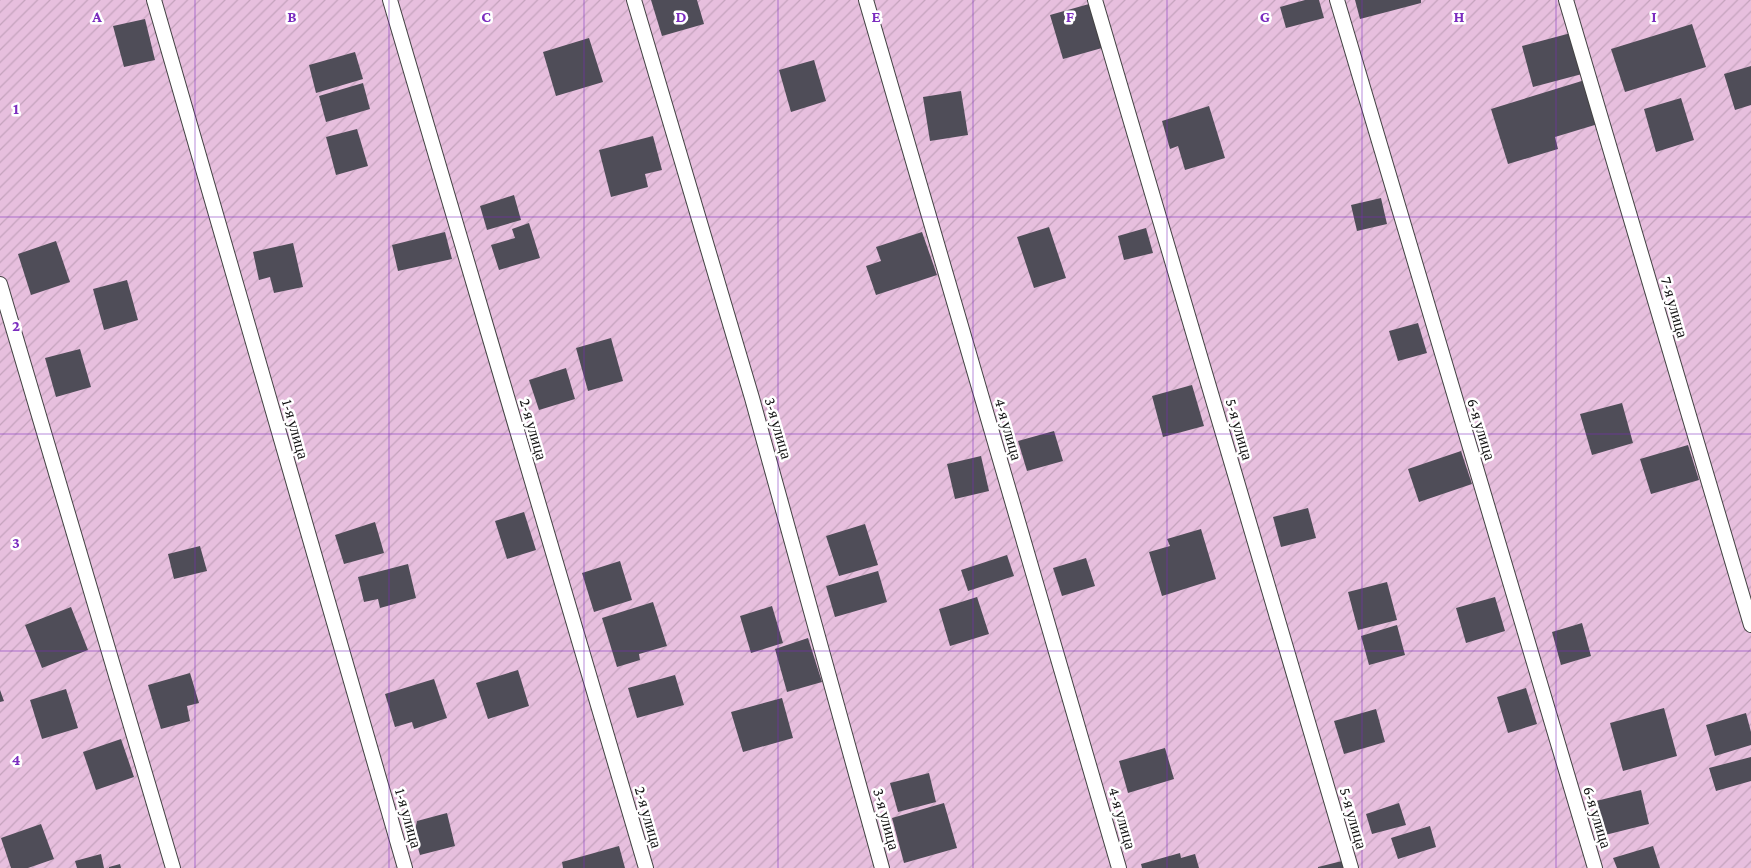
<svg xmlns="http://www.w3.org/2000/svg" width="1751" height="868" font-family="'Crimson Pro',serif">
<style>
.garden{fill:url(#garden-furrows)}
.building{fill:#4f4d58}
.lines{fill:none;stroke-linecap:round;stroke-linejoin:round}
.lane-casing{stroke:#434343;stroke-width:16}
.lane{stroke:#fff;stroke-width:14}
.grid{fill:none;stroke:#7b2cbf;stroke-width:1;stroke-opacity:0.55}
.labels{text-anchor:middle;stroke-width:5;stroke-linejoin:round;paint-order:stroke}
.street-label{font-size:16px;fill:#101010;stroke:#fff}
.grid-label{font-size:16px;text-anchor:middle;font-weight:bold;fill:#7b2cbf;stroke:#fff;stroke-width:5;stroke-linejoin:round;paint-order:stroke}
</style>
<defs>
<pattern id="garden-furrows" width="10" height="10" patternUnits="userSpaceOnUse" patternTransform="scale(1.25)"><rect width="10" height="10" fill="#e7bfde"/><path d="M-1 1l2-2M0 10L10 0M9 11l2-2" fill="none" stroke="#c5a3bd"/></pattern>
</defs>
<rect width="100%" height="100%" fill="#faf4fe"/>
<path class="garden" d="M0,0H1751V868H0Z"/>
<path class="building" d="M651,0H697L704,24L662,36Z
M1305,0H1319L1324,18L1286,28L1280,7Z
M1355,0H1421V3L1360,19Z
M1089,4L1102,48L1063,59L1050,15Z
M145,19L155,60L124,67L113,26Z
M1692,24L1706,67L1625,92L1611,49Z
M1571,33L1582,74L1533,87L1522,46Z
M589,38L603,82L556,96L543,52Z
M355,52L363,79L316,93L309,65Z
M814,60L826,101L791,112L779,70Z
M1751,66V105L1735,110L1724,74Z
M1585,80L1598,124L1555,137L1558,149L1508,164L1491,109Z
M363,83L370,109L326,122L319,96Z
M961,91L968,135L930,141L923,97Z
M1681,98L1694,140L1656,152L1644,109Z
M1209,106L1225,158L1185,170L1178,146L1170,149L1162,121Z
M357,129L368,166L336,175L326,137Z
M653,136L662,170L645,174L648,187L611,197L599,150Z
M514,195L521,220L487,230L480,206Z
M1381,198L1387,224L1357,231L1351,205Z
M529,223L540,258L499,270L491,245L515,238L512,229Z
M1049,227L1066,278L1034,288L1017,237Z
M1146,228L1153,253L1124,260L1118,236Z
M445,232L452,259L398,271L392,245Z
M922,232L937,275L876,295L866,266L881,261L876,247Z
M56,241L70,282L31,295L18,254Z
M293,243L303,287L274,293L270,277L259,280L253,252Z
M127,280L138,320L104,330L93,289Z
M1418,323L1427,353L1398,361L1389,331Z
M611,338L623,381L588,391L576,348Z
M80,349L91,387L56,397L45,358Z
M566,368L575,399L539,410L529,380Z
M1192,385L1204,426L1163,437L1152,396Z
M1622,403L1633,443L1592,455L1580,414Z
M1054,431L1063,461L1027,471L1018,441Z
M1688,445L1699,480L1651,494L1640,459Z
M1461,451L1472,484L1419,502L1408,469Z
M981,456L989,491L955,499L947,464Z
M1308,508L1316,538L1281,547L1273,517Z
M524,512L536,550L507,559L495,521Z
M375,522L384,553L344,564L335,535Z
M865,524L878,565L839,576L826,536Z
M1201,529L1216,579L1162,596L1149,552L1170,546L1167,539Z
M200,546L207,571L174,579L168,554Z
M1007,555L1014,576L968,591L961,570Z
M1086,558L1095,586L1062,596L1053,568Z
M620,561L632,600L594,612L582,573Z
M408,564L416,598L380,608L378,599L364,602L358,577Z
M878,571L887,602L835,617L826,586Z
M1387,582L1397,620L1358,630L1348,592Z
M977,597L989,634L950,646L939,609Z
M1495,597L1505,631L1466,643L1456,608Z
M653,602L667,646L639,654L640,660L617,667L602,618Z
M772,606L783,643L751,653L740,616Z
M71,607L88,650L42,668L25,625Z
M1582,623L1591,656L1561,665L1552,632Z
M1397,625L1405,655L1369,665L1361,636Z
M808,638L822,682L787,692L775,649Z
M518,670L529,706L488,719L476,683Z
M190,673L199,703L187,706L190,721L161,729L148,685Z
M675,675L684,705L637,718L628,688Z
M434,679L447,718L414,729L412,722L395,727L385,694Z
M1526,688L1537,724L1508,733L1497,697Z
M66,689L78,728L42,739L30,700Z
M0,690L4,701L0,702Z
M782,698L793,738L743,752L731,712Z
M1664,708L1677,756L1623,771L1610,723Z
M1376,709L1385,742L1344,754L1334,721Z
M1746,713L1751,732V745L1715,756L1706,725Z
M121,739L134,777L96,790L83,752Z
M1165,748L1174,779L1128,793L1119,761Z
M1751,757V781L1716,791L1709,768Z
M929,773L936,802L898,812L890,783Z
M1641,790L1649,824L1605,835L1596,801Z
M944,803L957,848L904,863L892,818Z
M1399,803L1406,825L1372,834L1366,814Z
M447,813L455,846L420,855L414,834L417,821Z
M41,824L54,859L28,868H11L1,838Z
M1430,826L1436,847L1398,859L1391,838Z
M619,846L625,868H563L562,862Z
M1653,846L1660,868H1617L1613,858Z
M1180,853L1181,858L1195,854L1199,868H1142L1141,864Z
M101,854L104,868H77L75,861Z
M1342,861L1345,868H1318V867Z
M120,864L121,868H109V867Z"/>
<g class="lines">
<defs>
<path id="lane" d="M154,0L405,868
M390,0L646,868
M634,0L752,398L882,868
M866,0L1119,868
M1095,0L1351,868
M1337,0L1595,868
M1566,0L1751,625
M0,284L173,868"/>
</defs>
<use href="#lane" class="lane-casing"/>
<use href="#lane" class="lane"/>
</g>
<path class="grid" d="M195,0V868M389,0V868M584,0V868M778,0V868M973,0V868M1167,0V868M1362,0V868M1556,0V868M0,217H1751M0,434H1751M0,651H1751"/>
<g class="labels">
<g class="street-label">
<text transform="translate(1675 307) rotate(74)" y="6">7-я улица</text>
<text transform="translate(779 428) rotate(74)" y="6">3-я улица</text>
<text transform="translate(296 429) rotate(74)" y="6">1-я улица</text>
<text transform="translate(534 429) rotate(74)" y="6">2-я улица</text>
<text transform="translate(1009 429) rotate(74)" y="6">4-я улица</text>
<text transform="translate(1240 429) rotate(74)" y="6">5-я улица</text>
<text transform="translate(1482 429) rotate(73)" y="6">6-я улица</text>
<text transform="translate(649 817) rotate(74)" y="6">2-я улица</text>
<text transform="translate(1598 817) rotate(73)" y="6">6-я улица</text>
<text transform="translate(409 818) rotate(74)" y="6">1-я улица</text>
<text transform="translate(1123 818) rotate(74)" y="6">4-я улица</text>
<text transform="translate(1354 818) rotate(74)" y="6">5-я улица</text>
<text transform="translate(887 819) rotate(75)" y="6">3-я улица</text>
</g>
</g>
<g class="grid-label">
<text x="97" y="22">A</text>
<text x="292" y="22">B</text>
<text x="486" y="22">C</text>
<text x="681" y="22">D</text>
<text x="876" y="22">E</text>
<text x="1070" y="22">F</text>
<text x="1265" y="22">G</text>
<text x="1459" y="22">H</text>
<text x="1654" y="22">I</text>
<text x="16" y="114">1</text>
<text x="16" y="331">2</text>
<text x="16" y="548">3</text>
<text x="16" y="765">4</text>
</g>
</svg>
